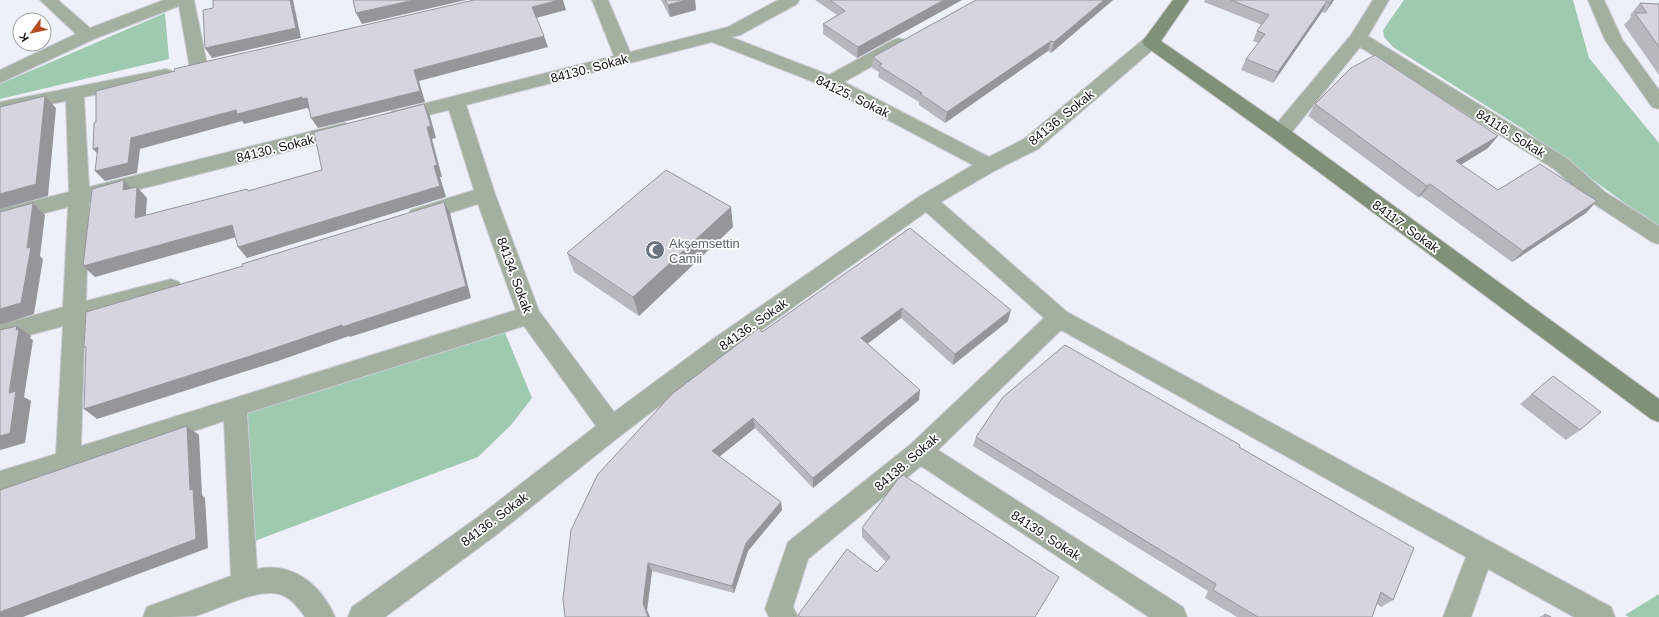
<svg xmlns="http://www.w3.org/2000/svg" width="1659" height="617" font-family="Arial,sans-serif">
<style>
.green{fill:#a0cab0}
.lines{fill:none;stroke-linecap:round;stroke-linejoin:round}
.street-casing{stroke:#caccd5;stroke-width:2}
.secondary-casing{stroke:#caccd5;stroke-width:2}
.street{fill:#a4b09f;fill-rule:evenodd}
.secondary{fill:#809178;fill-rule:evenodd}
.wall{fill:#b8b7c0}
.shaded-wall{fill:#96959c}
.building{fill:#d6d5df;stroke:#96959c}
.labels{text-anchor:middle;stroke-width:3.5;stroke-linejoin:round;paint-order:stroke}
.street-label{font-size:13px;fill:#141418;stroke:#fff}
.worship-label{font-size:13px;fill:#5b616d;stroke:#fff;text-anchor:start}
</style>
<rect width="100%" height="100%" fill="#edeff9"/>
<path class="green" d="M1404,0H1573L1589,58L1659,143V228L1523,129L1393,47L1384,37L1383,30Z
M165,13L169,59L0,99V84Z
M501,323L532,398L511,425L478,457L252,542L243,411Z
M1659,594V617H1629L1625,615Z"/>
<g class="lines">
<defs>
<path id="street" d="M40,0H58L90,28L164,0H194L208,69L205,73L199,75L193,73L190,69L179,6L94,39L0,83V70L76,34Z
M592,0H608L630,52L728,27L778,0H799L797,4L740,35L731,37L829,75L893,40L899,38L905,40L908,44L905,48L844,82L989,157L1024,139L1145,38L1151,36L1157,38L1160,42L1157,46L1038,149L996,170L941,202L1067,312L1611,607L1615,617H1574L1488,569L1471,617H1443L1466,557L1061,330L938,450L1183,607L1187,617H1149L921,466L808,559L793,607L798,617H769L765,609L788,542L911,444L1044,318L926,212L729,353L620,436L496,535L385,617H348L352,607L478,517L596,426L524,326L247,413L257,569C293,561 322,586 335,617H305C300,610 294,601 286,597C264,583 218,610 195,616C183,617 157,617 143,617L147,607L231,576L224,421L0,495V471L56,454L63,326L0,343V325L63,307L68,207L0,225V209L69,192L66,101L0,114V102L166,69L172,71L175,75L172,79L84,97L89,187L344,123L351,125L353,130L351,135L344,137L89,202L86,301L171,279L179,282L182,288L179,294L171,297L85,319L81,446L516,310L478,204L418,223L411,220L408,215L411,210L474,190L449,110L399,122L392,121L390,116L392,111L399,110L614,56ZM712,42L824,86L973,165L920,196L713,339L614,412L539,311L495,194L466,105Z
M1373,0H1389L1368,36L1568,159L1605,192L1659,226V244L1652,242L1591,202L1554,169L1360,47L1287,138L1280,140L1273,138L1271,133L1273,128L1351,35Z
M1588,0H1604L1622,39L1659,90V109L1652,107L1605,40Z"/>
<path id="secondary" d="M1173,0H1189L1161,41L1287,128L1659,399V422L1651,419L1273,138L1145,46L1142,42Z"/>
</defs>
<use href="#street" class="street-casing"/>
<use href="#secondary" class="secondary-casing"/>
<use href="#street" class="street"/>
<use href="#secondary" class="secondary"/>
</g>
<path class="wall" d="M661,0H695L696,10L670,17Z
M815,0H962L857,58L823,34V24L837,15Z
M1113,0L1051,53L1048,51L945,123L919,105V102L878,77L879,72L872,68L873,57Z
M1205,0H1334L1325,13L1322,12L1273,83L1241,70L1246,59L1258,43L1253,41L1257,31L1262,25L1204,2Z
M1640,3L1659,4V75L1624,25L1631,17L1630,15Z
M1315,104L1488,148L1461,165L1498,190L1586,213L1512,262L1421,196L1418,197L1308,116Z
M733,227L639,316L574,272L567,253Z
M910,228L1008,321L953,365L901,318L868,343L919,400L813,488L755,428L719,457L782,510L748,551L734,593L652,571L647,610L650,617H565L762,332Z
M1553,376L1580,430L1566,440L1520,404Z
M976,437L1239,447L1393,600L1381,607L1377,604L1372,617H1237L1205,598L1208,591L973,446Z
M862,528L1035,617H798V615L877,572L886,562L862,537Z
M1545,614L1551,617H1539Z"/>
<path class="shaded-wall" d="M290,0H293L301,38L212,58L205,48Z
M414,0H466L362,24L356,13Z
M559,0H563L566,10L536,18L532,7Z
M686,0H695L696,10L670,17L668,5Z
M944,0H962L857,58L858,47Z
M1104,0H1113L1051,53L1054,42Z
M1332,0H1334L1325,13L1330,3Z
M1327,1L1322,12L1273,83L1278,72Z
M544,36L548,47L419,81L425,102L318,128L311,118L414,70Z
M1051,41L1048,51L945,123L947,112Z
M45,96L56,108L48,196L0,209V194Z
M302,97L307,98L313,109L309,110L307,108L244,124L242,121L140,149L137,173L105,181L95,171L131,138L236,110Z
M424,104L430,116L436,138L432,139L442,177H440L446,197L247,258L238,247L434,166L427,127Z
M1498,136L1488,148L1447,173L1456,161Z
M98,147L103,159L93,149Z
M124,180L134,192L123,190Z
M1430,184L1421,196L1418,197L1427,186Z
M137,187L147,198L145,229L135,218Z
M1597,201L1586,213L1512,262L1523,251Z
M444,202L450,213L471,298L350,337L349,336L278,361L97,419L84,409Z
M33,203L45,215L40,256L43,259L34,314L0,325V309L27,248Z
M731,207L733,227L639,316L633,297Z
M232,225L240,236L95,277L83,266Z
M902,308L901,318L861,349V338Z
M1011,310L1008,321L953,365L955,354Z
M17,326L31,336L30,338L33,340L24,397L31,401L25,443L0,450V436L9,393Z
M920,390L919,400L813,488V478Z
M753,418L755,428L714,461L712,451Z
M187,426L199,435L202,495L205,498L208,548L23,617H0V612L190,490Z
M781,502L782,510L748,551L734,593L732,586L746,543Z
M648,563L652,571L647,610L650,617H648L643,603Z"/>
<path class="building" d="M213,0H290L296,28L205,48L203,10L213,8Z
M353,0H414L356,13Z
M474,0H559L532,7L544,36L414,70L420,91L311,118L307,98L302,99V97L237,114L236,110L131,138L128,163L95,171L98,147L93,149L94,123L96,122V91L175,71L174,69Z
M665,0H686L668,5Z
M830,0H944L858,47L823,24L845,11Z
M976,0H1104L1054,42L1051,41L947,112L920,94L922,93L879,66L882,64L873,57Z
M1231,0H1332L1330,3L1327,1L1278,72L1246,59L1265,34L1257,31L1269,15Z
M1640,3L1659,4V47L1635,13H1647Z
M1375,55L1498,136L1456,161L1498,190L1540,164L1597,201L1523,251L1430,184L1427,186L1315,104L1351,68Z
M45,96L36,184L0,194V107Z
M424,104L431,126L427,127L437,165L434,166L440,186L238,247L232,225L83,266L92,189L124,180L123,190L137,187L135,218L247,189L248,191L322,170L314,132Z
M666,170L731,207L633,297L567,253Z
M444,202L466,286L342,327V325L269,350L84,409L86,347H84L86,312L243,266L242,264Z
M33,203L27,248L31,247L21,303L0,309V212Z
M910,228L1011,310L955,354L902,308L861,338L920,390L813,478L753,418L712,451L781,502L746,543L732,586L648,563L643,603L648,617H565L563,599L571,530L598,474L672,394L759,328L762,332Z
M17,326L16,330L19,329L9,393L16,391L10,433L0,436V330Z
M1065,345L1240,445L1239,447L1414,548L1393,600L1381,592L1372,617H1258L1213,590L1216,584L976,437L1003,397Z
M1553,376L1601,412L1580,430L1532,394Z
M187,426L190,490L193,489L196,539L0,612V490Z
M903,475L1059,577L1035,617H801L798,615L847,549L877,572L890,557L862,528L898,479Z
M1545,614L1551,617H1545Z"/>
<defs>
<symbol id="mosque-disc" viewBox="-11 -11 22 22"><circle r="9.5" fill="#6b7280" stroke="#fff"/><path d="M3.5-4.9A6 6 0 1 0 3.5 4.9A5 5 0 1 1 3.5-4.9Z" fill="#fff"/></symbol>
</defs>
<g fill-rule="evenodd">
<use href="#mosque-disc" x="644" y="239" width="22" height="22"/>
</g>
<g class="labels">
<g class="street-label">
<text transform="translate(589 68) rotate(-15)" y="5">84130. Sokak</text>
<text transform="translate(853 96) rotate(26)" y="5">84125. Sokak</text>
<text transform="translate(1061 117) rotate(-39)" y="5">84136. Sokak</text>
<text transform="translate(1511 133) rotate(32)" y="5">84116. Sokak</text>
<text transform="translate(275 148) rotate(-14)" y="5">84130. Sokak</text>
<text transform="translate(1406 226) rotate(36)" y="5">84117. Sokak</text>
<text transform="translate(515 275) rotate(70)" y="5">84134. Sokak</text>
<text transform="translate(753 324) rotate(-35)" y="5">84136. Sokak</text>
<text transform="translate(906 462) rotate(-41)" y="5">84138. Sokak</text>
<text transform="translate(494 519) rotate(-37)" y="5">84136. Sokak</text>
<text transform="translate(1046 535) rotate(33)" y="5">84139. Sokak</text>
</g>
<g class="worship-label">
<text x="669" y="248">Akşemsettin<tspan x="669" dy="15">Camii</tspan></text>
</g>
</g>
<g transform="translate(32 32) rotate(237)"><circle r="19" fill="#ffffff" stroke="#a1a1a3"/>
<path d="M0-3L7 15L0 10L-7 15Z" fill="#b44e20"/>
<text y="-6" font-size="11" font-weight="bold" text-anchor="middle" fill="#141418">K</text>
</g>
</svg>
